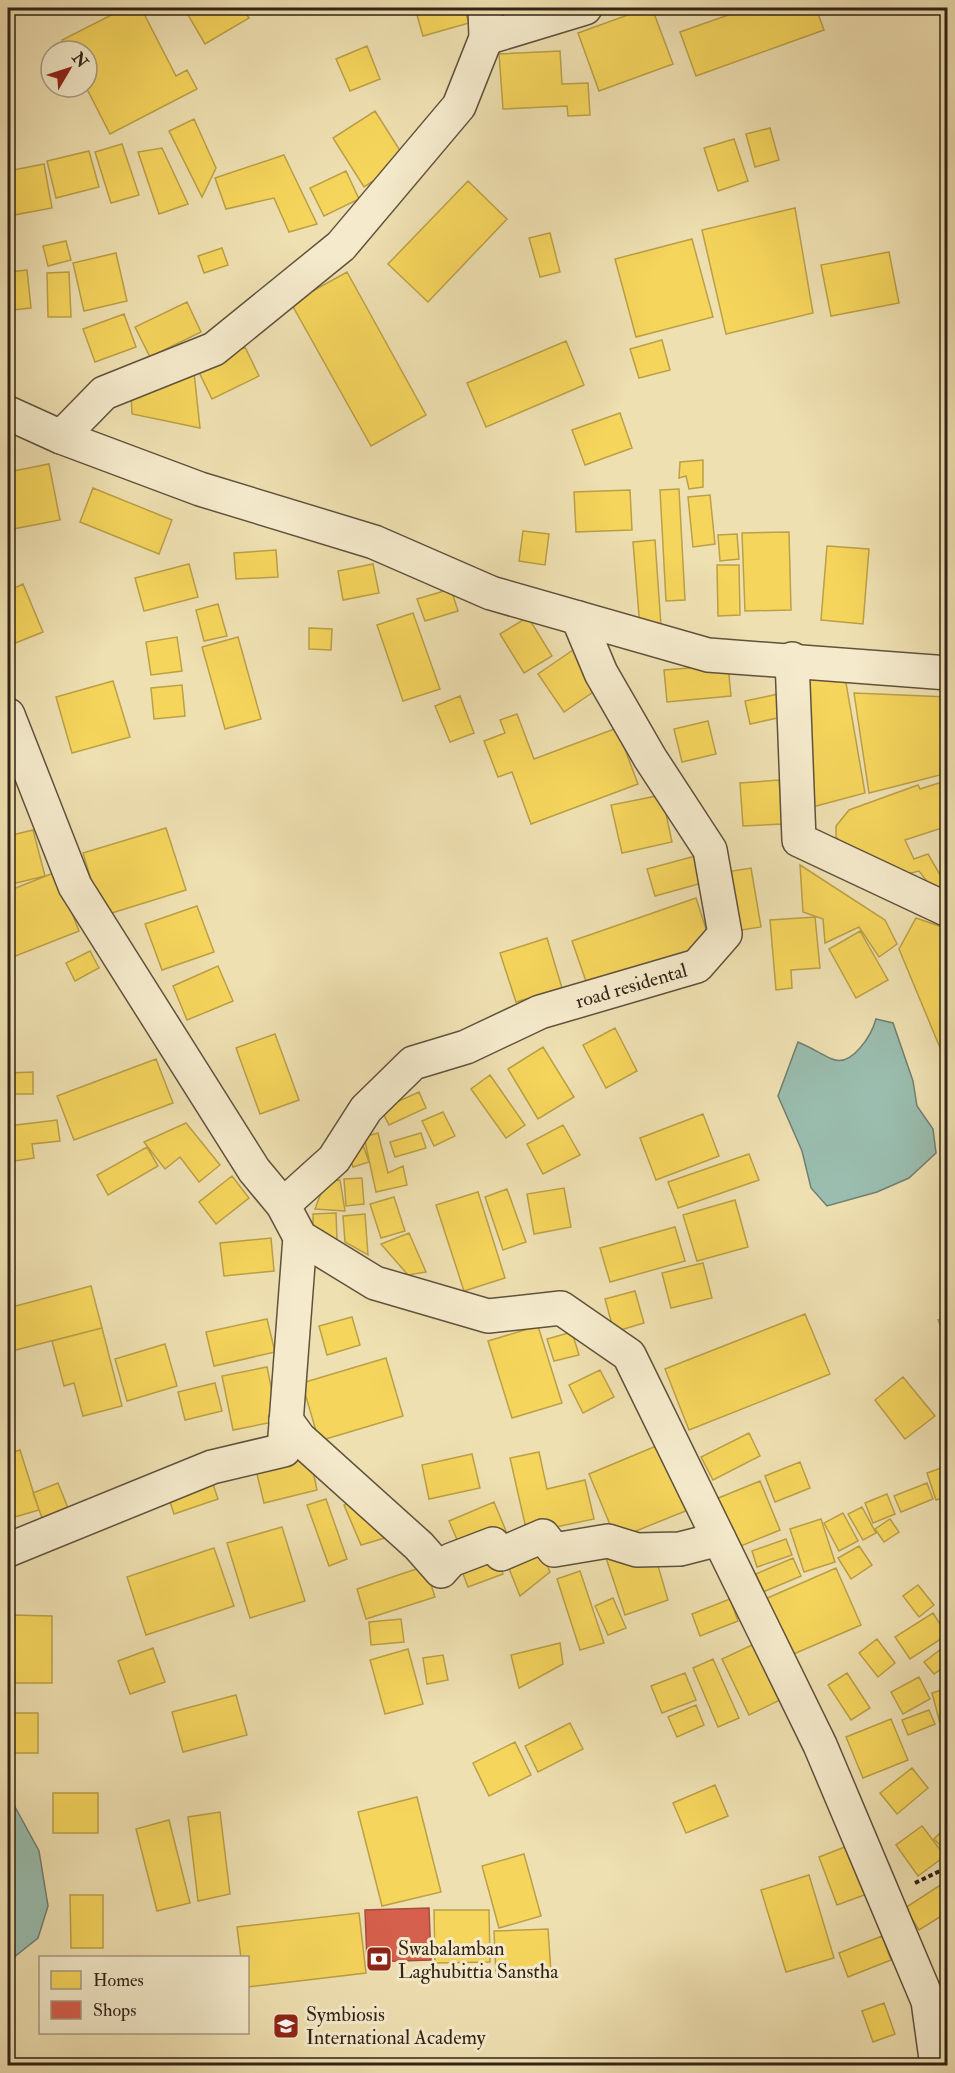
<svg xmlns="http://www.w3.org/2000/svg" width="955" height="2073" font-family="'IM FELL Double Pica',serif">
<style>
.water{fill:#9abdaf;stroke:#707f72;stroke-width:1.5}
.homes{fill:#f6d55c;stroke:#bba047;stroke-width:1.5}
.shops{fill:#d6604d;stroke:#a44e3c;stroke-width:1.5}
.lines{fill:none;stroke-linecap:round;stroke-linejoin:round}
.minor-casing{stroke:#60523d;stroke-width:36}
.path{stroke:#302316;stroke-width:4;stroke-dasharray:4.5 3;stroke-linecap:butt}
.minor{stroke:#f5ebcc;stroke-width:33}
.labels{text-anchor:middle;stroke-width:6;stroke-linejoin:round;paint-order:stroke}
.street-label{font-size:20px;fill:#302316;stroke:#f5ebcc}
.poi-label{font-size:20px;fill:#302316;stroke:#f5ebcc;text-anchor:start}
</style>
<rect width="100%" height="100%" fill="#efe0b1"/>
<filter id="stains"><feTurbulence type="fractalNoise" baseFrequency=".00333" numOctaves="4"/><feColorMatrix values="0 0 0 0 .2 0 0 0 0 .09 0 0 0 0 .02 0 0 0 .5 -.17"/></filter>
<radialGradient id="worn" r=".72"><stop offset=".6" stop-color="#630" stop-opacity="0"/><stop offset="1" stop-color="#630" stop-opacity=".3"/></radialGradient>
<path class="water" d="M876,1019L893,1023L913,1081L917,1106L933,1129L936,1153L909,1178L877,1192L827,1206L811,1188L802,1151L778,1096L798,1042C810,1047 821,1054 832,1059C852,1068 872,1034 876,1019Z
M8,1794L39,1851L48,1906L38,1938L8,1962Z"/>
<path class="homes" d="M125,8H141L176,76L187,70L197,89L110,134L86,87L87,51H67L62,40Z
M184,8H243L249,18L205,44Z
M415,8H464L469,23L423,36Z
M647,8H652L673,64L599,91L578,33Z
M748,8H816L824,30L696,76L680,32Z
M367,46L380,79L350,91L336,59Z
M560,51L562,84L588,83L590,115L568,116L567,106L503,109L499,54Z
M375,111L406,160L364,187L333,138Z
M194,119L216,168L202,197L169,131Z
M770,128L779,160L755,167L746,134Z
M734,139L748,181L718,191L704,148Z
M122,144L139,195L111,203L95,152Z
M162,148L188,204L159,214L138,152Z
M89,151L99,187L56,198L47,161Z
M284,155L317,224L289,232L274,198L226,209L215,178Z
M44,164L52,208L14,215L8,171Z
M346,171L359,199L324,216L310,188Z
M468,181L507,219L428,302L388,264Z
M795,208L813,313L726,334L702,230Z
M550,233L560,272L540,277L529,238Z
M692,239L713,317L636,337L615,259Z
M66,241L71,260L48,266L43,246Z
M222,248L228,265L204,273L198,256Z
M889,252L899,303L831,316L821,265Z
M116,253L127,301L84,311L73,263Z
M27,270L31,308L12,310L8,272Z
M69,272L71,317H48L47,273Z
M347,272L426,415L371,446L291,303Z
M187,302L201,332L150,357L135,327Z
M124,314L136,347L95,362L83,329Z
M662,340L670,370L639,378L630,349Z
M566,341L584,385L486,427L467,383Z
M245,347L259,376L212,399L198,370Z
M193,363L200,428L132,414L131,392Z
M620,413L632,448L585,465L572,430Z
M703,460V487L689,489L686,476L679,478L680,462Z
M49,464L60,520L8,530V472Z
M93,488L172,520L159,554L80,522Z
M679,489L685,600L666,601L660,490Z
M630,490L632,530L576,532L574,492Z
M710,495L715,544L693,547L688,497Z
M523,531L549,534L545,565L519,561Z
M789,532L791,610L745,611L742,533Z
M737,534L739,559L720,561L718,535Z
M655,540L661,626L640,628L633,542Z
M827,546L869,549L863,624L821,620Z
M276,550L278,577L236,579L234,553Z
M189,564L198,597L144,611L135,578Z
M373,564L379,593L343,600L338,571Z
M717,565H739L740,615L718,616Z
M23,584L43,632L13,644L8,631V591Z
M451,589L458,611L425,621L417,599Z
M218,604L227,636L204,641L196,610Z
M413,613L440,689L403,701L377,625Z
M528,617L552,656L524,673L500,634Z
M309,628L332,629L331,650L309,649Z
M177,637L182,671L151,675L146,642Z
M238,637L261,719L225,729L202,647Z
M573,650L599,688L564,712L538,674Z
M728,665L731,696L667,702L664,670Z
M800,677H845L865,793L805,809Z
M113,681L130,737L72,753L56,697Z
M182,685L185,716L154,719L151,688Z
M854,693L948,697V773L869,793Z
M778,694L782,717L750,724L745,701Z
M460,696L474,733L450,742L435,706Z
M517,714L534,759L617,728L638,784L531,824L512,772L498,777L484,741L505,733L500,720Z
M708,721L716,754L682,762L674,729Z
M779,780L783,824L743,826L740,783Z
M948,780V826L905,840L914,859L928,854L946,885L932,888L919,871L895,877L849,851L836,837V826L849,810L918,785L920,789Z
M662,795L672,842L622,853L611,805Z
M166,828L186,890L102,916L83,853Z
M33,830L45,876L8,885V836Z
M699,855L706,882L655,896L647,869Z
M800,865L885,920L897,944L879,957L859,927L825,943L823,919L803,912Z
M751,868L761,927L729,932L720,873Z
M56,872L79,931L8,959V891Z
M696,898L706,929L692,955L589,990L572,941Z
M197,906L214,952L162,970L145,924Z
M815,917L820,968L791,970L792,988L776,990L770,920Z
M916,918L948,929V1067L899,949Z
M860,931L888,980L856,998L829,949Z
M547,938L562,988L516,1002L500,953Z
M90,951L99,968L75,981L66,963Z
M218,966L233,1001L187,1020L173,986Z
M615,1028L637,1071L606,1088L583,1045Z
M275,1034L299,1100L260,1114L236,1048Z
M543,1047L574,1097L538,1119L508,1069Z
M156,1059L173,1103L74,1140L57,1096Z
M33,1072V1094H8V1073Z
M490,1075L525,1125L506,1138L471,1089Z
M419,1092L426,1108L389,1125L381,1109Z
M443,1112L455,1136L434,1146L422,1121Z
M703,1114L719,1156L656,1180L640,1138Z
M57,1120L60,1141L32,1144L34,1158L8,1162V1126Z
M186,1123L220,1165L199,1182L180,1157L165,1169L144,1142Z
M563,1125L580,1155L543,1174L527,1144Z
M378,1133L388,1173L403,1166L407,1185L376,1192L364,1137Z
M421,1133L426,1148L395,1157L390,1142Z
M363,1145L369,1162L353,1167L347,1150Z
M147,1147L158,1166L108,1195L97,1175Z
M749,1154L759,1180L678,1208L668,1182Z
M232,1176L249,1198L216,1224L199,1202Z
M362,1178L364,1204L346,1206L344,1179Z
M340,1180L345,1211L315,1209L325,1182Z
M564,1188L571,1227L534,1234L527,1194Z
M507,1189L526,1242L503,1250L485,1197Z
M478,1192L505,1278L464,1291L436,1205Z
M394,1197L405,1231L381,1238L370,1204Z
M735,1200L748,1247L697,1261L683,1215Z
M336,1213L337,1239H313V1214Z
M365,1214L368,1255L345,1242L343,1216Z
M675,1227L685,1261L610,1282L600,1248Z
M409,1233L426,1272L408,1275L381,1244Z
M8,1234L15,1268L8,1269Z
M271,1238L274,1271L224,1276L220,1243Z
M703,1263L712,1298L671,1308L662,1273Z
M91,1286L102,1328L8,1352V1308Z
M635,1291L644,1323L614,1332L605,1299Z
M805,1314L830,1374L689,1430L665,1369Z
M352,1317L360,1345L327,1355L319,1326Z
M948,1317V1343L938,1320Z
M267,1319L275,1352L214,1366L206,1332Z
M538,1326L562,1403L512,1418L488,1341Z
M102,1328L122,1406L83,1416L74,1383L64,1386L52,1341Z
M572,1332L579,1355L554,1361L547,1339Z
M165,1344L177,1386L127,1401L115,1359Z
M386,1358L403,1416L319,1441L302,1383Z
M267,1367L278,1421L233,1430L222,1376Z
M600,1370L614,1397L583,1413L569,1385Z
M903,1377L935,1416L905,1439L875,1400Z
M215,1383L222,1411L185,1420L178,1392Z
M749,1433L760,1456L713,1480L701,1457Z
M661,1444L688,1510L616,1539L589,1474Z
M20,1450L39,1510L8,1519V1454Z
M539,1452L547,1489L585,1480L594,1519L527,1533L510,1458Z
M472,1454L480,1488L429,1499L422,1465Z
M310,1457L317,1490L264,1503L256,1470Z
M800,1462L810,1488L775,1502L765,1476Z
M944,1467L948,1496L936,1500L927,1473Z
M760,1481L780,1530L736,1548L716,1499Z
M58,1483L68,1508L42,1518L33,1493Z
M927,1483L933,1499L901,1512L894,1496Z
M213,1484L218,1499L174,1514L169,1499Z
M887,1494L895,1514L873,1523L865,1503Z
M359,1498L373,1528L383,1526L388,1537L361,1545L344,1505Z
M948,1498V1522L940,1501Z
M326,1499L347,1559L329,1566L307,1505Z
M494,1502L506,1531L461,1549L449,1521Z
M862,1507L876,1533L863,1540L848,1514Z
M843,1513L858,1541L839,1551L824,1523Z
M821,1519L835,1562L804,1572L790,1529Z
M890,1519L899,1532L884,1542L875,1529Z
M282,1527L305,1601L250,1618L227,1543Z
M786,1539L792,1555L757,1567L752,1551Z
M537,1543L550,1572L520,1596L504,1556Z
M859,1546L872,1565L851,1579L838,1558Z
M214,1548L234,1606L146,1635L127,1577Z
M604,1552L656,1559L668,1600L625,1615Z
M497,1558L503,1574L468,1587L462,1571Z
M793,1558L801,1576L763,1592L756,1574Z
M425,1566L435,1597L366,1619L357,1589Z
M836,1568L861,1625L789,1656L763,1600Z
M580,1571L604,1643L580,1650L557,1579Z
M918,1585L934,1605L919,1617L903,1596Z
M613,1598L626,1628L608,1635L595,1606Z
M730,1599L738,1621L700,1636L692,1614Z
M933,1613L947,1635L910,1659L895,1637Z
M12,1615L52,1616V1683H13Z
M401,1619L404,1642L371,1645L369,1622Z
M877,1639L895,1663L878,1677L859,1653Z
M560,1643L563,1664L519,1688L511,1655Z
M754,1644L780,1700L749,1715L722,1659Z
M945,1646L948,1650V1664L934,1674L924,1662Z
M153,1648L165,1682L130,1694L118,1661Z
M408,1649L423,1704L385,1714L370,1660Z
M443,1655L448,1680L427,1684L423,1658Z
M713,1659L739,1718L718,1727L693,1668Z
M685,1673L696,1700L662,1713L651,1686Z
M847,1673L870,1708L851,1720L828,1685Z
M919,1677L930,1699L903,1714L891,1692Z
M948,1688V1721L940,1723L932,1693Z
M236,1695L247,1735L183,1752L172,1712Z
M696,1705L704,1725L677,1737L668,1717Z
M929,1710L935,1724L908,1735L902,1720Z
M8,1713H38V1753H8Z
M891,1719L908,1760L863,1778L846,1737Z
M570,1723L583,1749L538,1772L525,1746Z
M515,1742L531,1775L489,1796L473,1763Z
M912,1768L928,1788L897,1814L880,1793Z
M715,1785L728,1816L686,1833L673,1803Z
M53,1793H98V1833H53Z
M417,1797L441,1892L382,1906L358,1812Z
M220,1812L230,1894L198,1901L188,1817Z
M169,1820L190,1903L157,1911L136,1829Z
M948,1825V1853L934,1839Z
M922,1826L945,1856L918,1876L896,1845Z
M850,1845L867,1894L837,1905L819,1857Z
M524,1854L541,1916L499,1928L482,1866Z
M809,1875L834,1958L786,1972L761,1890Z
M945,1882L948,1887V1912L919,1930L905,1908Z
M70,1895H103V1948H71Z
M434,1910H489L490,1962L435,1963Z
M359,1913L366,1973L248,1987V1958H241L237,1927Z
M548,1929L551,1972L496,1975L494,1931Z
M882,1936L891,1960L848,1977L839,1953Z
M884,2003L895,2034L873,2042L862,2011Z"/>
<path class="shops" d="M429,1908L431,1960L367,1962L365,1910Z"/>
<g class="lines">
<defs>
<g id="minor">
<path d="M486,38L585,8"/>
<path d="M8,413L61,437L200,489L374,542L491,593L708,655L948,673"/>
<path d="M61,437L104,393L214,349L341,246L459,106L486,38L485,8"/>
<path d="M792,659L799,840L948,910"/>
<path d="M8,715L75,886L254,1170L283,1205L300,1237L375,1283L488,1316L561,1308L629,1355L820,1745L928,2001L937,2066"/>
<path id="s1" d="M283,1205L334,1159L366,1109L413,1063L466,1047L540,1012L697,966L725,934L710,850L650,758L601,673L578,618"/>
<path d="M286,1420L299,1438L419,1546L441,1571L451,1560L493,1544L501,1554L543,1536L554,1550L608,1541L637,1550L680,1549L719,1539"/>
<path d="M8,1550L212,1467L284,1450L300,1237"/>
</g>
</defs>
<use href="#minor" class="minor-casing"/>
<path class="path" d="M915,1883L948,1867"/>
<use href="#minor" class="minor"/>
</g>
<defs>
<symbol id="bank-square" viewBox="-11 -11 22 22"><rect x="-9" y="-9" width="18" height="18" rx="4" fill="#8f2418" stroke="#f5ebcc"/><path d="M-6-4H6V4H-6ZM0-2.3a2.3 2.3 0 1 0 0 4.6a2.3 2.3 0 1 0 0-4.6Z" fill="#fff"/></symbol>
<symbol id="school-square" viewBox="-11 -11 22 22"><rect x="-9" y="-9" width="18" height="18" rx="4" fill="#8f2418" stroke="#f5ebcc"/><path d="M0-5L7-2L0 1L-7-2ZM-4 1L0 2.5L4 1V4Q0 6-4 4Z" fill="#fff"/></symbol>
</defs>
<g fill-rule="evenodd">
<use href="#bank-square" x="364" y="1944" width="30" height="30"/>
<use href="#school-square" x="271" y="2011" width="30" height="30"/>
</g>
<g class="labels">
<g class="street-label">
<text dy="7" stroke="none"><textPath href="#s1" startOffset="426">road residental</textPath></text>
</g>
<g class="poi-label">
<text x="398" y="1955">Swabalamban<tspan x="398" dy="23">Laghubittia Sanstha</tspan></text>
<text x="306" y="2021">Symbiosis<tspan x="306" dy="23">International Academy</tspan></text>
</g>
</g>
<rect width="955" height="2073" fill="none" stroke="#efe0b1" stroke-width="30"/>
<rect x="9" y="9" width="937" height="2055" fill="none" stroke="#302316" stroke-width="3"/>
<rect x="15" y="15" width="925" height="2043" fill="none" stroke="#302316" stroke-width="1.5"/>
<rect x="39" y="1956" width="210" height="78" fill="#f5ebcc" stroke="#a69b83" stroke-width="1.5"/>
<rect x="51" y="1971" width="30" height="18" fill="#f6d55c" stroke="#a69b83" stroke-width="1.5"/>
<text x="93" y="1986" font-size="18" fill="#302316">Homes</text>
<rect x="51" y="2001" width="30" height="18" fill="#d6604d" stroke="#a69b83" stroke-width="1.5"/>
<text x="93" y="2016" font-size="18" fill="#302316">Shops</text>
<g transform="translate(69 69) rotate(51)"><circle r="28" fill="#f5ebcc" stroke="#a69b83" stroke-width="1.5"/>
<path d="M0-4.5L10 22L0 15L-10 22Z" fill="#8f2418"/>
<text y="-9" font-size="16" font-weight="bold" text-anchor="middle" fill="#302316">N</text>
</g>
<rect width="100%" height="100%" filter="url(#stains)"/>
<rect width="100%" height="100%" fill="url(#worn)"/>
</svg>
